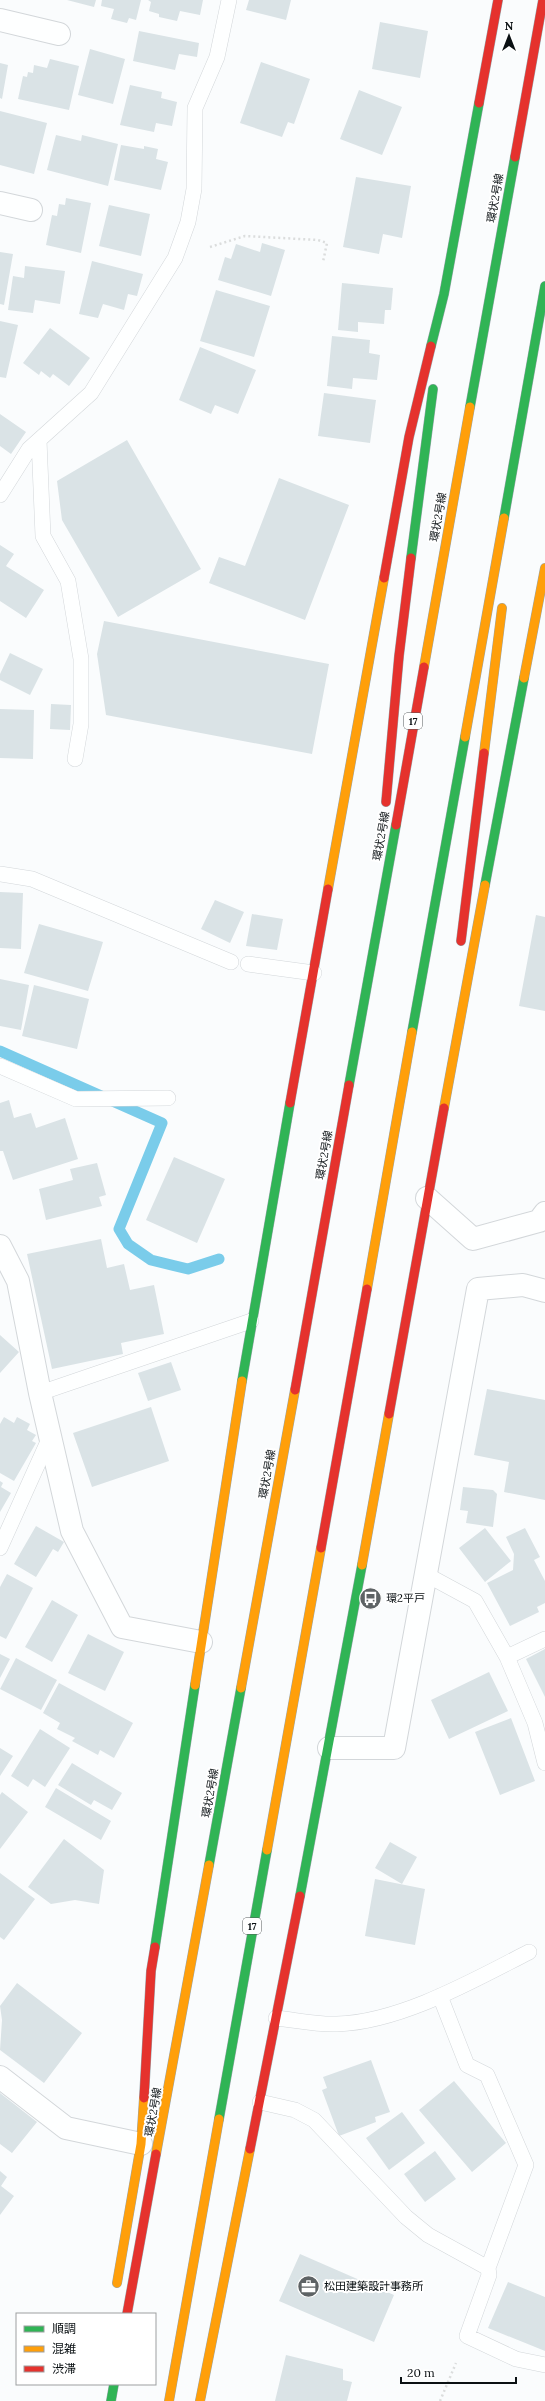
<svg xmlns="http://www.w3.org/2000/svg" width="545" height="2401" font-family="Lora,'Noto Sans JP',serif">
<style>
.lines{fill:none;stroke-linecap:round;stroke-linejoin:round}
.stream{stroke:#7accea;stroke-width:11}
.building{fill:#dae3e6}
.lane-casing{stroke:#d3d7da;stroke-width:16}
.street-casing{stroke:#d3d7da;stroke-width:24}
.fast-casing{stroke:#99a6ac;stroke-width:10}
.slow-casing{stroke:#99a6ac;stroke-width:10}
.jam-casing{stroke:#99a6ac;stroke-width:10}
.path{stroke:#dbdddd;stroke-width:2.5;stroke-dasharray:2 3;stroke-linecap:butt}
.lane{stroke:#feffff;stroke-width:15}
.street{stroke:#feffff;stroke-width:22}
.fast{stroke:#30b455;stroke-width:9}
.slow{stroke:#ff9f0a;stroke-width:9}
.jam{stroke:#e5322d;stroke-width:9}
.labels{text-anchor:middle;stroke-width:4;stroke-linejoin:round;paint-order:stroke}
.shield{fill:#fff;stroke:#54585a;stroke-width:1}
.shield-label{font-size:10px;font-weight:bold;fill:#0a1013}
.street-label{font-size:11px;fill:#0a1013;stroke:#fff}
.poi-label{font-size:11px;fill:#0a1013;stroke:#fff;text-anchor:start}
</style>
<rect width="100%" height="100%" fill="#fafcfd"/>
<g class="lines">
<path class="stream" d="M0,1051L162,1123L119,1229L128,1244L151,1260L188,1269L219,1259"/>
</g>
<path class="building" d="M67,0H96L94,7Z
M102,0H141L136,20L129,18L127,23L111,19L114,9L101,6Z
M148,0H203L200,15L180,11L177,21L159,17V14L149,11L151,2Z
M249,0H291L286,20L246,10Z
M380,22L428,31L420,78L372,69Z
M139,31L199,43L197,57L179,54L175,70L133,61Z
M90,49L125,59L113,104L78,95Z
M50,59L79,66L69,110L18,99L23,76L27,77L28,72L33,73L34,65L47,68Z
M261,62L310,79L294,124L288,122L282,137L240,123Z
M0,63L8,65L2,99L0,98Z
M130,85L162,92L161,98L177,102L172,126L156,123L154,132L120,125Z
M359,90L402,107L382,155L340,139Z
M0,111L47,123L34,174L0,165Z
M56,135L81,141L82,135L118,144L108,186L47,170Z
M121,145L144,149V146L158,149L156,159L168,162L161,190L114,180Z
M356,177L411,186L402,238L383,234L379,254L343,247Z
M66,198L91,203L81,253L46,245L52,215L57,216L59,204L65,205Z
M109,205L150,214L141,256L99,246Z
M262,243L285,250L271,296L218,280L225,257L231,259L236,244L260,252Z
M0,252L13,254L4,305L0,304Z
M92,261L143,274L137,296L128,294L124,310L103,304L98,318L79,314Z
M25,266L65,271L60,304L35,300L33,313L8,310L13,276L24,278Z
M342,283L393,288L391,310H385L384,324L358,322V332L338,330Z
M216,290L270,306L254,357L200,341Z
M0,321L18,325L6,378L0,377Z
M50,328L90,358L69,386L53,374L50,378L41,371L39,375L23,363Z
M332,336L370,340L369,353L380,355L377,380L353,378L352,389L327,386Z
M200,347L256,370L238,414L215,405L211,414L179,400Z
M324,393L376,400L370,443L318,436Z
M0,414L26,432L11,454L0,446Z
M127,440L201,569L118,617L62,520L57,481Z
M279,478L349,505L305,620L209,583L219,557L245,566Z
M0,545L14,554L6,566L44,590L26,618L0,601Z
M104,621L329,664L312,754L106,715L97,654Z
M10,653L43,669L30,695L0,680V674Z
M51,704L71,705L70,730L50,729Z
M0,709L34,710L33,759L0,758Z
M0,892L23,893L21,949L0,948Z
M215,900L244,912L230,943L201,929Z
M252,914L283,919L277,950L246,946Z
M536,915L545,917V1011L519,1006Z
M39,924L103,942L88,991L24,973Z
M0,979L29,985L21,1030L0,1026Z
M34,985L89,999L77,1049L22,1036Z
M9,1100L14,1118L31,1113L36,1128L65,1118L78,1159L13,1180L3,1151H0V1103Z
M174,1157L225,1179L197,1243L146,1220Z
M97,1163L106,1195L99,1197L102,1206L46,1220L39,1189L73,1180L70,1169Z
M101,1239L107,1268L124,1264L130,1290L154,1285L164,1334L121,1343L123,1354L52,1369L27,1254Z
M0,1335L19,1352L0,1373Z
M171,1362L181,1390L148,1401L138,1373Z
M487,1389L545,1400V1500L504,1492L509,1462L474,1455Z
M151,1407L169,1461L92,1487L73,1433Z
M4,1417L14,1423L17,1417L30,1424L27,1430L36,1435L32,1441L36,1443L14,1481L0,1473V1424Z
M0,1481L3,1483L1,1487L11,1493L0,1512Z
M463,1487L493,1490L497,1494L493,1527L466,1523L468,1511L460,1510Z
M36,1526L64,1542L58,1552L53,1549L36,1577L14,1564Z
M485,1528L511,1561L485,1582L459,1548Z
M525,1528L540,1557L534,1560L545,1581V1603L537,1607L539,1612L510,1626L487,1583L513,1570L514,1554L506,1537Z
M7,1574L33,1588L6,1639L0,1636V1587Z
M52,1600L78,1615L52,1662L25,1647Z
M88,1634L124,1652L105,1691L68,1673Z
M545,1649V1697L526,1659Z
M0,1654L10,1659L0,1678Z
M16,1658L57,1680L41,1710L0,1689Z
M489,1672L508,1711L449,1739L431,1700Z
M59,1683L133,1723L114,1758L100,1750L98,1755L72,1741L75,1738L57,1729L60,1723L43,1713Z
M511,1718L535,1781L500,1795L475,1732Z
M40,1729L70,1748L45,1787L33,1779L28,1787L11,1776Z
M0,1748L13,1756L0,1776Z
M72,1763L122,1793L112,1810L94,1800L91,1805L58,1785Z
M56,1788L111,1821L101,1840L45,1807Z
M2,1792L28,1812L0,1849V1795Z
M64,1839L104,1870L99,1904L75,1900L51,1904L28,1887Z
M390,1842L417,1857L402,1884L375,1868Z
M0,1873L35,1899L4,1940L0,1937Z
M375,1879L425,1889L415,1945L365,1936Z
M17,1983L82,2033L44,2083L0,2050L2,2020L0,2006Z
M371,2060L390,2112L375,2117L376,2122L339,2136L322,2090L327,2088L323,2077Z
M454,2081L506,2143L472,2172L419,2110Z
M0,2093L37,2122L12,2153L0,2144Z
M402,2112L425,2143L389,2170L366,2138Z
M435,2151L456,2179L425,2202L404,2174Z
M0,2171L7,2177L1,2186L14,2196L0,2215Z
M300,2254L394,2295L374,2342L279,2301Z
M508,2282L545,2297V2351L488,2328Z
M286,2355L343,2369V2380L352,2382L347,2401H275Z"/>
<g class="lines">
<defs>
<path id="lane" d="M39,440L43,536L68,581L81,659V724L75,759
M0,495L29,449L91,393L175,258L188,222L194,189L195,108L217,57L229,0
M0,874L32,879L231,962
M248,964L314,973
M0,1066L76,1099L168,1098
M40,1393L251,1321
M0,1548L50,1437
M427,1575L475,1601L507,1657L535,1723L545,1763
M507,1657L545,1639
M440,1996L467,2065L487,2075L526,2165L488,2268L489,2275L467,2336L516,2359L545,2365
M276,2018C296,2020 317,2025 337,2024C401,2022 474,1980 529,1952
M260,2102L295,2110L314,2120L406,2217L428,2235L488,2268"/>
<path id="street" d="M0,20L59,34
M0,203L31,210
M427,1198L473,1239L539,1221L545,1213
M0,1246L18,1281L40,1393L72,1531L122,1627L201,1642
M329,1748H394L478,1289L523,1285L545,1291
M0,2077L66,2128L141,2144"/>
<path id="fast" d="M431,346L444,294L479,103
M470,407L515,157
M504,518L545,286
M411,558L433,389
M485,885L524,678
M412,1032L465,737
M349,1085L396,825
M242,1381L290,1103
M209,1865L241,1688
M300,1896L362,1565
M155,1947L195,1685
M219,2119L267,1850
M111,2401L114,2384"/>
<path id="slow" d="M424,667L470,407
M524,678L545,568
M465,737L504,518
M484,753L502,608
M328,889L384,578
M444,1108L485,885
M367,1289L412,1032
M362,1565L389,1414
M195,1685L242,1381
M241,1688L295,1390
M267,1850L321,1548
M156,2154L209,1865
M117,2283L141,2144L144,2098
M169,2401L219,2119
M200,2401L250,2149"/>
<path id="jam" d="M479,103L498,0
M515,157L543,0
M384,578L409,437L431,346
M386,802L399,656L411,558
M396,825L424,667
M461,941L484,753
M290,1103L328,889
M295,1390L349,1085
M389,1414L444,1108
M321,1548L367,1289
M144,2098L151,1971L155,1947
M250,2149L300,1896
M127,2314L156,2154"/>
</defs>
<use href="#lane" class="lane-casing"/>
<use href="#street" class="street-casing"/>
<use href="#fast" class="fast-casing"/>
<use href="#slow" class="slow-casing"/>
<use href="#jam" class="jam-casing"/>
<path class="path" d="M210,247L245,236L318,240L327,243L323,262
M440,2401L456,2363"/>
<use href="#lane" class="lane"/>
<use href="#street" class="street"/>
<use href="#fast" class="fast"/>
<use href="#slow" class="slow"/>
<use href="#jam" class="jam"/>
</g>
<defs>
<symbol id="bus-disc" viewBox="-11 -11 22 22"><circle r="9.5" fill="#5e6365" stroke="#fff"/><path d="M-5-6H5V4H4V6H2V4H-2V6H-4V4H-5ZM-3.5-4V0h7V-4ZM-3.5 1.2v1.5H-2V1.2ZM2 1.2v1.5H3.5V1.2Z" fill="#fff"/></symbol>
<symbol id="office-disc" viewBox="-11 -11 22 22"><circle r="9.5" fill="#5e6365" stroke="#fff"/><path d="M-6-3h4V-5.5h4V-3h4V5H-6ZM-1-4.5V-3h2v-1.5ZM-6 0V1H6V0Z" fill="#fff"/></symbol>
</defs>
<g fill-rule="evenodd">
<use href="#bus-disc" x="358" y="1586" width="25" height="25"/>
<use href="#office-disc" x="296" y="2274" width="25" height="25"/>
</g>
<g class="labels">
<g class="shield">
<rect x="404" y="713" width="18" height="16" rx="3"/>
<rect x="243" y="1918" width="18" height="16" rx="3"/>
</g>
<g class="shield-label">
<text x="413" y="725">17</text>
<text x="252" y="1930">17</text>
</g>
<g class="street-label">
<text transform="translate(495 198) rotate(-80)" y="4">環状2号線</text>
<text transform="translate(438 517) rotate(-80)" y="4">環状2号線</text>
<text transform="translate(381 836) rotate(-80)" y="4">環状2号線</text>
<text transform="translate(324 1155) rotate(-80)" y="4">環状2号線</text>
<text transform="translate(267 1474) rotate(-80)" y="4">環状2号線</text>
<text transform="translate(210 1793) rotate(-80)" y="4">環状2号線</text>
<text transform="translate(153 2112) rotate(-80)" y="4">環状2号線</text>
</g>
<g class="poi-label">
<text x="386" y="1602">環2平戸</text>
<text x="324" y="2290">松田建築設計事務所</text>
</g>
</g>
<rect x="16" y="2313" width="140" height="72" fill="#ffffff" stroke="#9d9fa1"/>
<rect x="24" y="2326" width="20" height="6" fill="#30b455" stroke="#9d9fa1"/>
<text x="52" y="2333" font-size="12" fill="#0a1013">順調</text>
<rect x="24" y="2346" width="20" height="6" fill="#ff9f0a" stroke="#9d9fa1"/>
<text x="52" y="2353" font-size="12" fill="#0a1013">混雑</text>
<rect x="24" y="2366" width="20" height="6" fill="#e5322d" stroke="#9d9fa1"/>
<text x="52" y="2373" font-size="12" fill="#0a1013">渋滞</text>
<g transform="translate(509 36)" stroke="#ffffff" stroke-width="3" paint-order="stroke">
<path d="M0-3L7 15L0 10L-7 15Z" fill="#0a1013"/>
<text y="-6" font-size="11" font-weight="bold" text-anchor="middle" fill="#0a1013">N</text>
</g>
<path d="M401 2377v6h115v-6" fill="none" stroke="#0a1013" stroke-width="2"/>
<text x="407" y="2377" font-size="12" fill="#0a1013" stroke="#ffffff" stroke-width="3" paint-order="stroke">20 m</text>
</svg>
